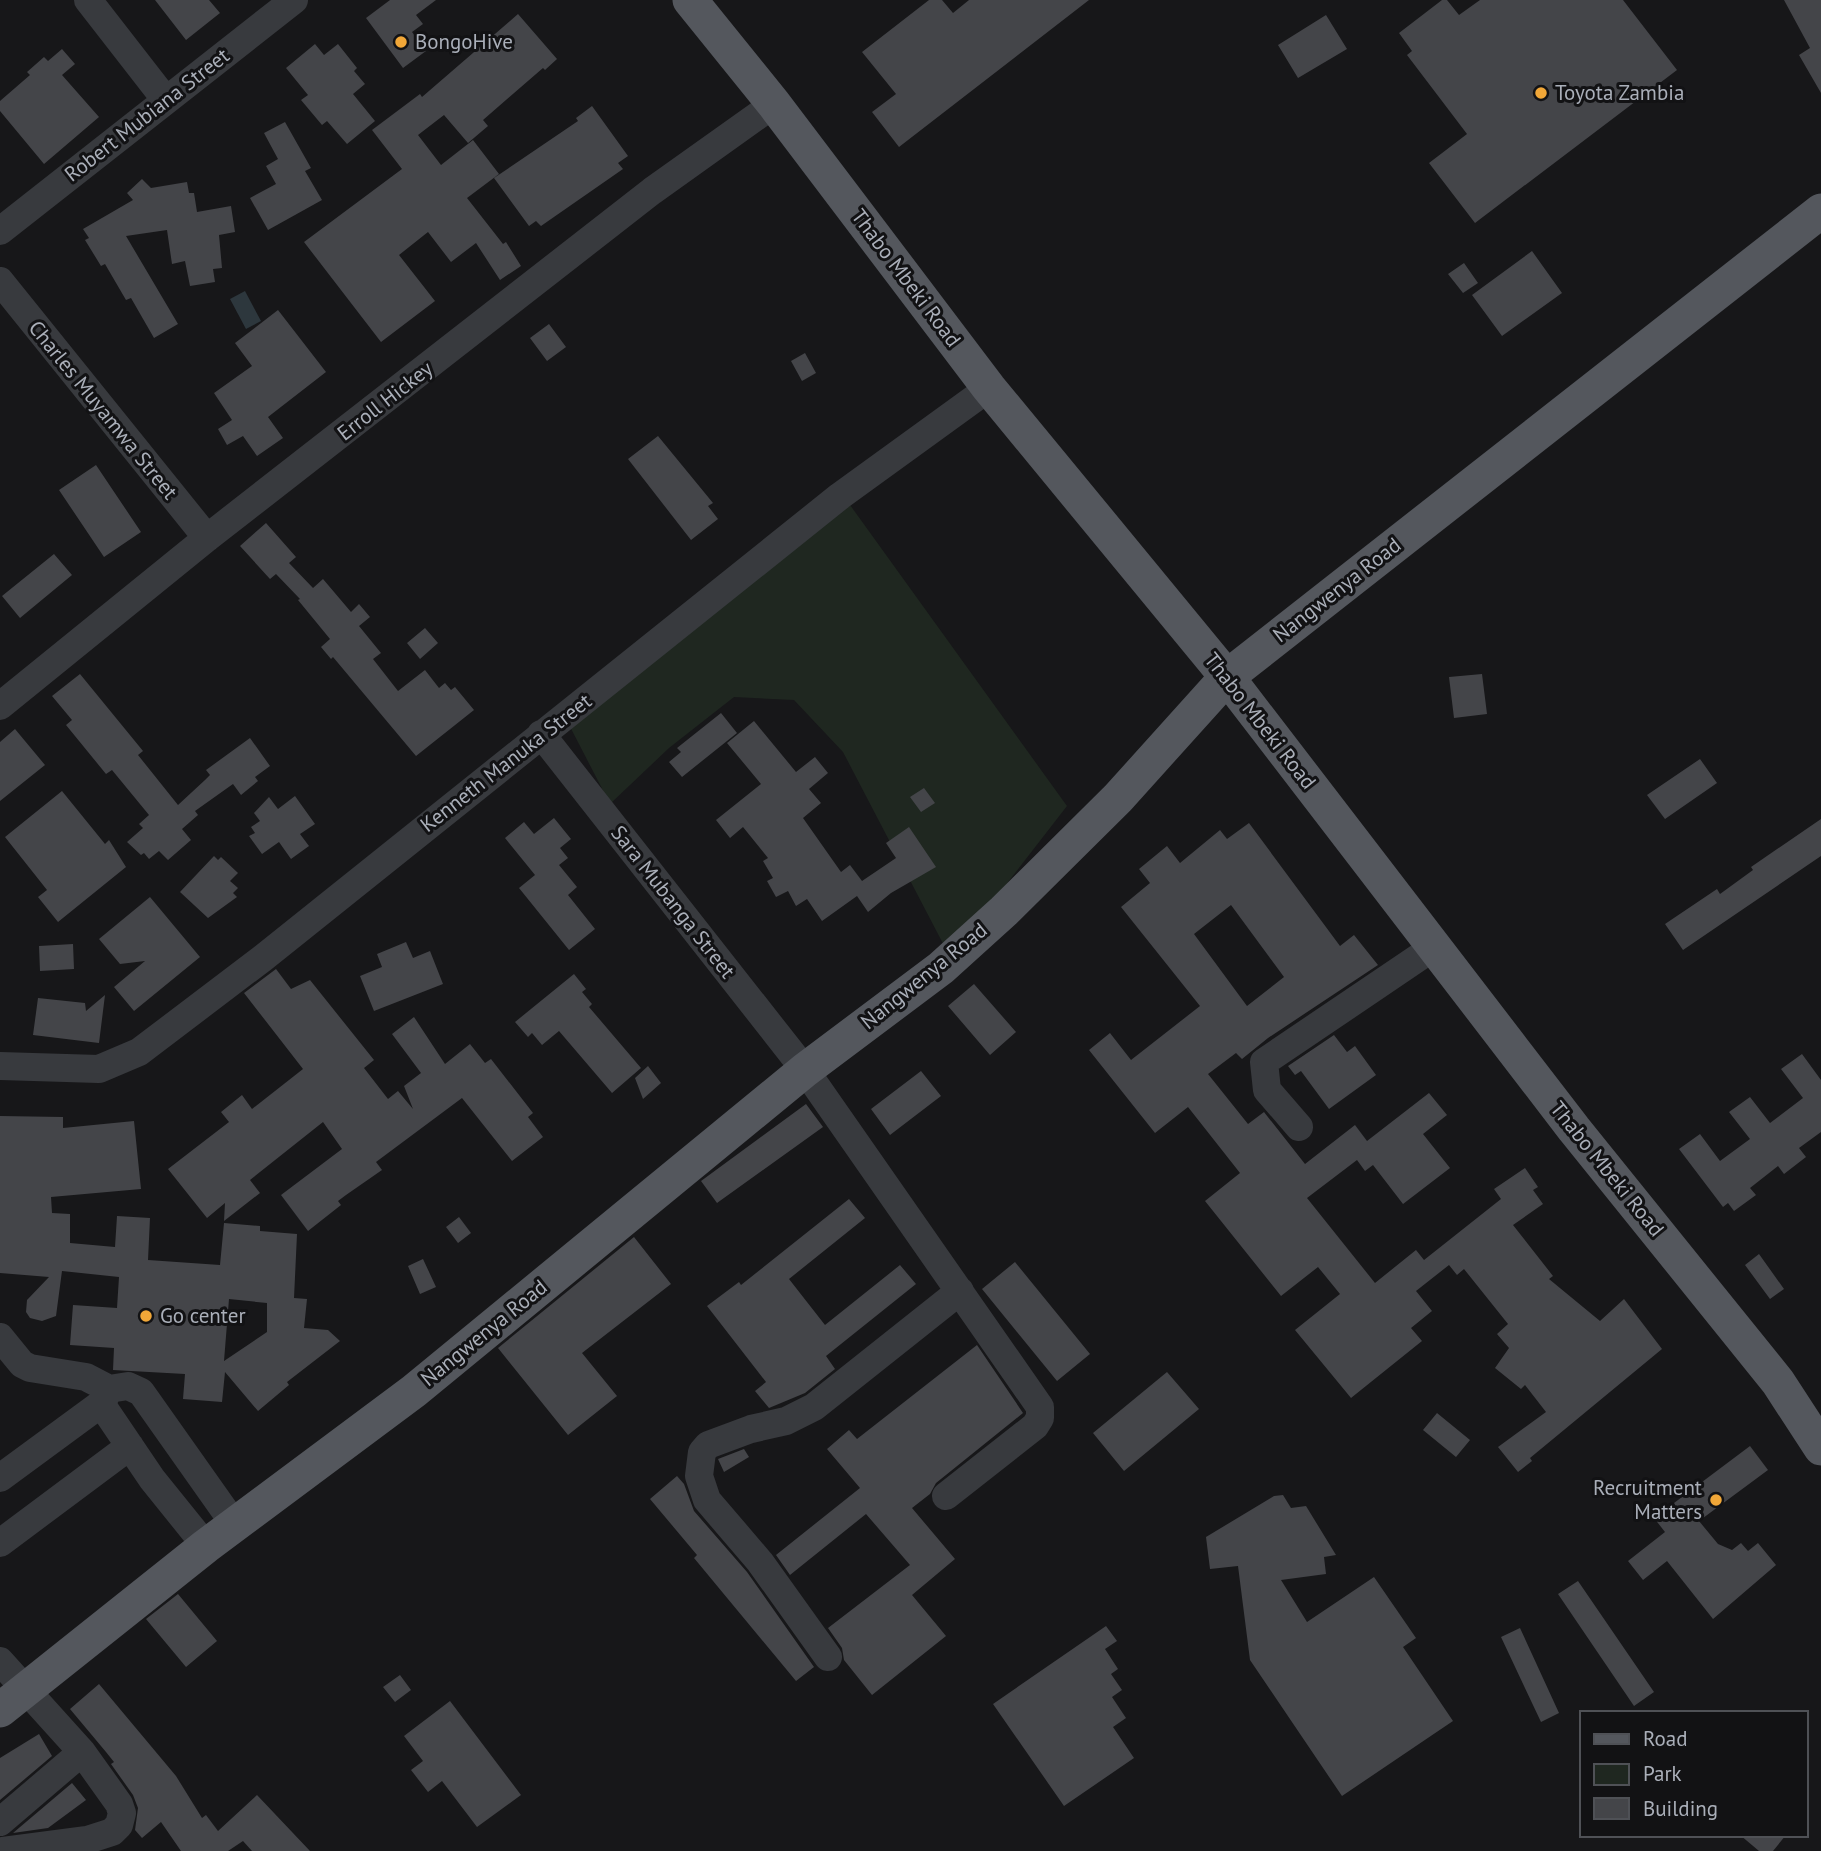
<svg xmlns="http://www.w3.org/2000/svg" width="1821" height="1851" font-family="'PT Sans',sans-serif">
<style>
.green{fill:#1f2720}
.water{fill:#2d373d}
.building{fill:#444549;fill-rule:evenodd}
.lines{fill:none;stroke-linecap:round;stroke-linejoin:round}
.minor{stroke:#383a3e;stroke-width:28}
.major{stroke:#54575d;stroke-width:35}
.poi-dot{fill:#f1a738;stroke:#121214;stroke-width:2.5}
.labels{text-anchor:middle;stroke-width:6;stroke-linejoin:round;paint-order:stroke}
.poi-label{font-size:21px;fill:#aaafb9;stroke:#121214;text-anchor:start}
.street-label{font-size:21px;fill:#aaafb9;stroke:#121214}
</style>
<rect width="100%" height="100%" fill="#171719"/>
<path class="green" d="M845,498L1067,806L950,957L843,752L794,700L734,697L669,748L610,804L565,717Z"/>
<path class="water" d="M245,291L261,321L246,329L230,299Z"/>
<path class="building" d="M155,0H209L220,13L186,40Z
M390,0H436L416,15L423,24L412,32L426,51L403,68L366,18Z
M929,0H942L953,13L969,0H1089L899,147L872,112L896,94L862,52Z
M1442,0H1447L1459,15L1480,0H1623L1677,70L1475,223L1429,163L1467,134L1407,55L1412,51L1399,33Z
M1784,0H1821V93L1799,55L1810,48Z
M518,14L557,59L545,70L543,68L483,120L488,126L468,143L444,115L418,135L441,165L473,140L499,174L467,198L503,244L506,242L521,266L500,280L476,243L451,262L428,232L399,255L435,301L381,342L304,242L402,169L372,130L420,94L422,97Z
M1326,15L1347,49L1298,78L1278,45Z
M315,44L324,55L338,44L357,68L354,71L365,84L353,94L375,121L347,144L327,121L322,125L301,100L308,95L286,68Z
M62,49L75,64L62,75L99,117L44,164L0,111V101L30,75L27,72L44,57L48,61Z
M592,106L628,156L618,163L623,169L541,226L536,221L529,226L494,178L578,121L576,118Z
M285,122L311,168L305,171L322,200L268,230L250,198L276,184L266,166L278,159L264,133Z
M142,179L151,188L187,182L189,193H194L197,212L231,206L235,232L219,235L222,268L213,269L215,282L190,286L185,261L172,264L167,230L126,236L178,324L154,338L131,298L126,300L105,264L101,266L85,240L89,238L83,229L133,200L127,193Z
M1532,251L1562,293L1502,336L1472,295Z
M1464,263L1478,283L1463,293L1448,274Z
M278,310L326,372L268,417L283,438L257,456L243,436L227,445L218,429L232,420L214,393L252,366L235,343Z
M549,324L566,347L547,361L530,338Z
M805,353L816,373L802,381L791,361Z
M658,436L713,503L708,506L718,519L691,540L628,459Z
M96,465L141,532L104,557L59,490Z
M266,523L296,557L289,563L313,588L323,579L351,612L359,604L370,617L359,626L381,653L373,659L398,691L425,670L439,688L445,683L451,690L455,687L474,710L416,756L333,657L331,659L321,647L330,639L298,600L300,599L276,574L270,579L240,546Z
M54,554L72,575L20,618L2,596Z
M425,628L438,643L420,659L407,643Z
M80,674L143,751L138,755L178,805L205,780L210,775L206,770L250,738L270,766L255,777L258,781L241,795L233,784L195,811L198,815L182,829L191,840L168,860L159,851L149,859L144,853L141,855L127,842L143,828L139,824L149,815L112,770L106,774L66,725L72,720L52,696Z
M1482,674L1487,714L1454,718L1449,677Z
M721,713L737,733L682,777L669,762L681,752L677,748Z
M754,721L796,772L815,757L828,773L809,789L821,803L803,818L841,872L850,865L862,881L896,858L886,843L909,827L936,867L891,893L868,912L857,896L822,921L807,899L796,906L788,891L776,897L767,881L773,878L763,861L768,858L743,827L730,838L716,820L761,784L727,743Z
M15,729L45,765L0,801V742Z
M1700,759L1717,783L1665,819L1647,795Z
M924,788L935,803L921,812L910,797Z
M62,791L105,844L109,840L126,867L58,922L38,897L47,890L5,837Z
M295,796L315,824L300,834L309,846L291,859L279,842L262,854L249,836L255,833L251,827L260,821L254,813L269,797L278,809Z
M554,818L571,839L560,848L568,858L559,865L577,887L568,895L595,929L569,950L519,888L535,875L505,838L524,822L534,834Z
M1821,819V856L1683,950L1665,924L1717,889L1720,894L1753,870L1751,867Z
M1249,823L1340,946L1354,935L1378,965L1268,1038L1242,1059L1236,1053L1208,1074L1248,1124L1264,1112L1305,1164L1355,1125L1367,1141L1429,1093L1447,1115L1423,1134L1450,1168L1403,1204L1373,1165L1365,1171L1357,1160L1307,1198L1375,1283L1416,1250L1424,1260L1501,1199L1494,1189L1525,1168L1538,1187L1533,1190L1543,1204L1513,1225L1553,1276L1549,1279L1600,1321L1624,1299L1662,1349L1530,1458L1532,1461L1518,1472L1498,1447L1546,1412L1525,1385L1521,1389L1495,1368L1509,1348L1497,1334L1508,1324L1464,1269L1457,1275L1449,1265L1416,1291L1432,1311L1411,1328L1422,1341L1351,1398L1295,1330L1340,1294L1318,1267L1281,1296L1205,1201L1240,1173L1188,1107L1155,1133L1089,1050L1110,1033L1131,1060L1200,1006L1121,907L1150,883L1139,869L1167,846L1180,863L1220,830L1227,839ZM1231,905L1284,977L1247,1006L1194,934Z
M214,856L218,860L221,857L238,873L230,881L238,888L233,893L237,897L208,918L180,892Z
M150,897L200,957L134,1011L114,987L145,961L120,964L99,939Z
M406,942L413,958L430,951L443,984L374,1011L360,976L382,967L377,954Z
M73,944L74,969L40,971L39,946Z
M276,969L291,989L310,980L374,1060L364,1068L388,1099L398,1091L413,1109L404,1086L421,1073L392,1034L414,1017L445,1064L470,1044L485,1063L491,1059L533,1113L528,1117L543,1137L512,1161L462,1098L376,1162L382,1170L346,1195L338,1201L341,1205L308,1231L281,1195L342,1149L323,1122L250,1180L260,1193L224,1221L225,1203L207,1218L168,1169L229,1122L221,1112L242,1095L252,1109L303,1069L244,993Z
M574,974L586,989L582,992L592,1004L589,1007L641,1068L612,1093L559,1031L542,1045L532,1033L528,1037L515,1022Z
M974,984L1016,1032L990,1055L948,1006Z
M105,995L99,1043L33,1035L38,998L85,1003L86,1011Z
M1334,1035L1347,1052L1355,1046L1376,1075L1329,1109L1301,1071L1295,1075L1288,1066Z
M1802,1054L1821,1080V1132L1799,1148L1806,1157L1784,1174L1778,1166L1750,1188L1756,1195L1734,1211L1728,1203L1723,1207L1679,1149L1700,1134L1720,1161L1750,1139L1729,1112L1750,1097L1770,1123L1803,1098L1781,1069Z
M648,1066L661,1083L643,1099L635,1078Z
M921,1071L941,1096L890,1135L871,1109Z
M806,1104L823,1127L717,1203L701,1181Z
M0,1116L63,1117V1128L134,1121L141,1189L51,1197L52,1213L70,1214V1243L115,1247L117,1216L150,1218L148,1260L220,1265L224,1223L260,1226V1231L297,1234L294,1298L307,1299L304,1328L328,1330L340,1341L287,1382L289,1385L258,1411L225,1372L222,1402L183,1399L185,1374L113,1370L114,1348L70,1345L73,1305L117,1308L119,1277L62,1271L56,1316L42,1321L30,1318L26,1312L27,1300L49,1277L0,1273ZM229,1299L267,1303V1332L224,1361Z
M849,1199L865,1218L789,1279L825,1325L900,1265L916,1284L826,1356L835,1369L805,1393L769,1408L755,1391L766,1382L707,1306L739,1282L741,1285Z
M459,1217L471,1233L458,1243L446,1227Z
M634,1237L671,1284L582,1353L617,1396L568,1435L498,1348Z
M1759,1254L1784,1289L1770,1299L1745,1265Z
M423,1259L436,1287L420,1294L408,1266Z
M1015,1262L1090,1354L1057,1381L982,1289Z
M977,1345L1023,1413L936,1483L930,1494L912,1508L955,1559L912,1595L946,1636L872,1695L844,1660L842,1648L828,1628L910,1565L866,1514L790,1575L776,1555L860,1488L827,1449L849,1430L857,1439Z
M1167,1372L1199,1409L1124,1471L1093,1433Z
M1437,1413L1470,1440L1456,1457L1423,1430Z
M1750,1446L1768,1470L1699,1521L1718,1544L1732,1550L1741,1543L1748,1551L1758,1543L1776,1565L1713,1619L1667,1561L1643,1580L1628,1561L1665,1532L1654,1518Z
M744,1449L749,1457L724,1472L718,1459Z
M677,1476L684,1484L694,1511L747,1572L814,1667L796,1681L694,1558L697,1555L650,1499Z
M1283,1495L1291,1508L1306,1506L1336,1555L1324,1557L1326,1574L1281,1580L1307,1622L1374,1577L1416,1638L1403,1647L1453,1721L1342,1796L1250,1660L1238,1566L1210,1569L1206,1537L1274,1496Z
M1578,1581L1654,1692L1634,1706L1558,1594Z
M178,1594L217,1641L186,1667L146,1619Z
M1106,1626L1117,1641L1105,1649L1118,1669L1111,1674L1122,1690L1112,1697L1126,1718L1113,1727L1134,1758L1064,1806L993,1704Z
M1520,1628L1559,1713L1541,1722L1501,1637Z
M400,1675L411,1690L395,1702L383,1687Z
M99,1684L176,1776L202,1818L206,1815L218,1831L257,1795L310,1851H252L243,1841L228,1851H181L161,1822L142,1838L135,1830L138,1808L133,1795L111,1764L114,1762L106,1752L70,1709Z
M450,1701L521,1795L477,1827L442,1781L428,1792L411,1770L423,1761L404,1736Z
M39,1734L52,1756L0,1800V1758Z
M72,1783L86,1800L48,1828L13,1833Z
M1740,1835H1786L1773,1851H1759Z"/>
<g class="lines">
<path class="minor" d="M88,0L165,99
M0,231L294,0
M0,281L207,538
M0,706L207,538L652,191L774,104
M541,734L805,1070L1040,1407V1418L1035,1426L946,1496
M0,1066L99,1069L139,1052L263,958L840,496L989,388
M1299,1127L1267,1090L1264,1062L1434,947
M0,1337L22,1364L30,1368L86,1377L109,1389L128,1386L141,1392L235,1525
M109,1389L102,1403L106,1411L152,1479L206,1546
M0,1478L102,1403
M0,1543L130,1446
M828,1657L760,1562L707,1500L699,1476L702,1452L708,1445L751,1429L786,1421L814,1407L960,1291
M0,1661L82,1752L119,1804L122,1813L119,1825L112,1832L87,1840L3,1851
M0,1822L82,1752"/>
<path class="major" d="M690,0L774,104L989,388L1227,677L1574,1129L1778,1382L1821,1448
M0,1710L206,1546L414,1391L805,1070L941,968L1004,911L1118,798L1227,677L1821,211"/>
</g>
<g class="poi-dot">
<circle cx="401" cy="42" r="7"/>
<circle cx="1541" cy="93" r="7"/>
<circle cx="146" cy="1316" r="7"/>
<circle cx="1716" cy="1500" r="7"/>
</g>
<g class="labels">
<g class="poi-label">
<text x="415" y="49">BongoHive</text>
<text x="1555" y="100">Toyota Zambia</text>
<text x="160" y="1323">Go center</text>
<text x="1702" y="1495" text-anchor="end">Recruitment<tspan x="1702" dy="24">Matters</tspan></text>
</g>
<g class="street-label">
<text transform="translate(147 115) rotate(-38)" y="7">Robert Mubiana Street</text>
<text transform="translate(906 278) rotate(53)" y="7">Thabo Mbeki Road</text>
<text transform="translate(385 401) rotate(-38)" y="7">Erroll Hickey</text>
<text transform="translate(103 410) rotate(51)" y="7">Charles Muyamwa Street</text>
<text transform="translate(1337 590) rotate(-38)" y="7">Nangwenya Road</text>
<text transform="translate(1260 721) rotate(52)" y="7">Thabo Mbeki Road</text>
<text transform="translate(506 763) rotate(-38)" y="7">Kenneth Manuka Street</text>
<text transform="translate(673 902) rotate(52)" y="7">Sara Mubanga Street</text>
<text transform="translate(924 976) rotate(-39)" y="7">Nangwenya Road</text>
<text transform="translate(1607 1169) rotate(51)" y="7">Thabo Mbeki Road</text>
<text transform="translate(484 1333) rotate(-39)" y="7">Nangwenya Road</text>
</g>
</g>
<rect x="1580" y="1711" width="228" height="126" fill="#121214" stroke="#4f5156" stroke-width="2"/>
<rect x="1594" y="1734" width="35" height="10" fill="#54575d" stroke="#4f5156" stroke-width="2"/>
<text x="1643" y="1746" font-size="21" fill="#aaafb9">Road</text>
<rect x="1594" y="1764" width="35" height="21" fill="#1f2720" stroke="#4f5156" stroke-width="2"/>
<text x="1643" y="1781" font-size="21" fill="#aaafb9">Park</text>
<rect x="1594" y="1798" width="35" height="21" fill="#444549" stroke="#4f5156" stroke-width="2"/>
<text x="1643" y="1816" font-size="21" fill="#aaafb9">Building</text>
</svg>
